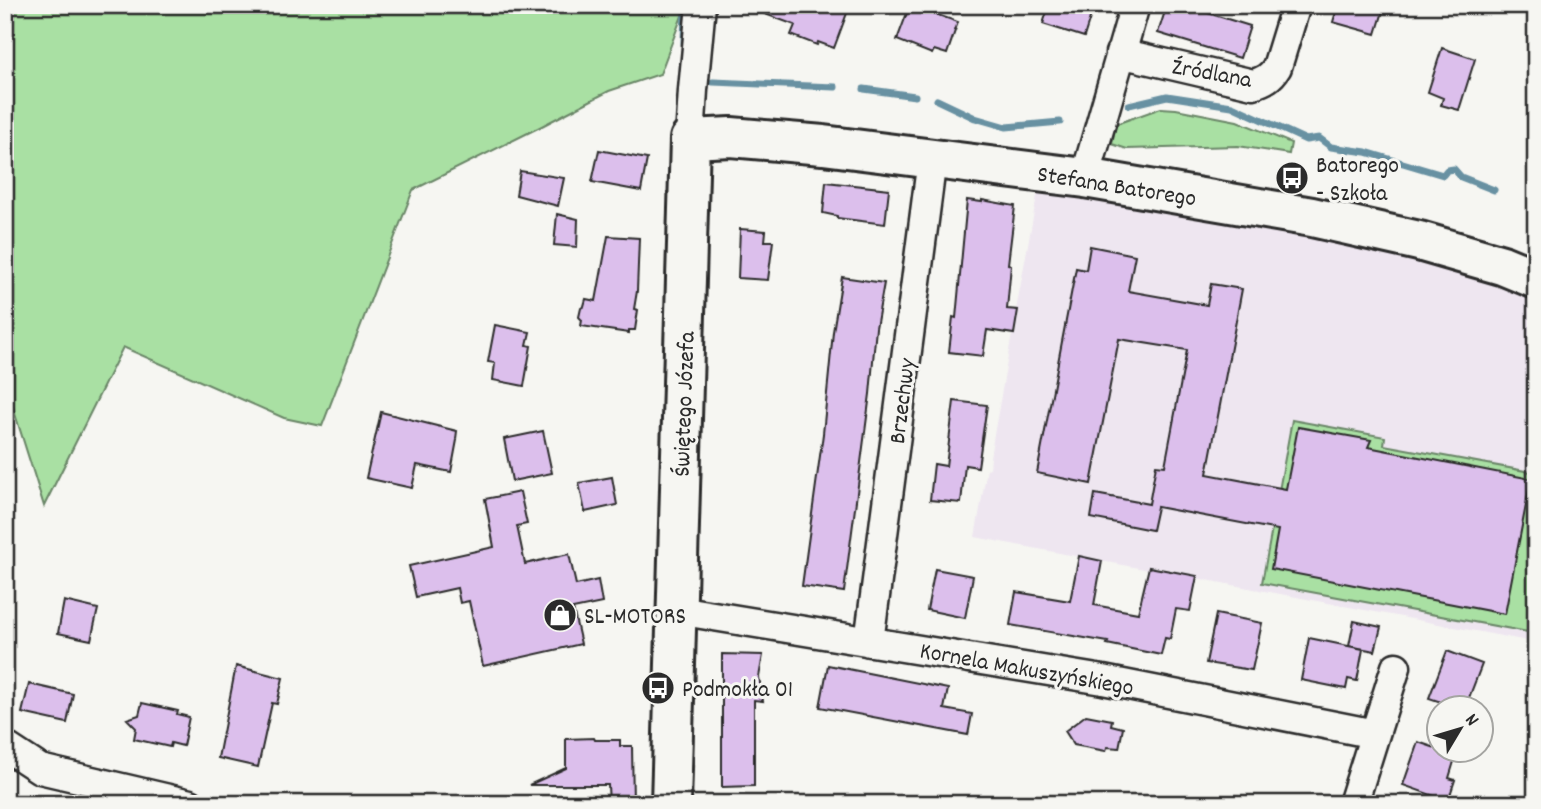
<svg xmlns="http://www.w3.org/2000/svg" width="1541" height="809" font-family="Dekko,sans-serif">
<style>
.built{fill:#eee6f0}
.green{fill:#a9e0a3;stroke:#6a8667;stroke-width:2}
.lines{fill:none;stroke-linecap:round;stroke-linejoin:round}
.stream{stroke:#6891a2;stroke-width:7}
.building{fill:#dcbfec;stroke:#2b2b2b;stroke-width:2}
.street-casing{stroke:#2b2b2b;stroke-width:33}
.secondary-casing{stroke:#2b2b2b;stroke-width:44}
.street{stroke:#f6f6f2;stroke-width:28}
.secondary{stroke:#f6f6f2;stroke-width:38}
.labels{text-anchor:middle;stroke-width:6;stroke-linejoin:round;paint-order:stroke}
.street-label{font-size:24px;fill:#2b2b2b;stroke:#f6f6f2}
.poi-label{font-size:24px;fill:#2b2b2b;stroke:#f6f6f2;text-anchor:start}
</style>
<rect width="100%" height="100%" fill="#f6f6f2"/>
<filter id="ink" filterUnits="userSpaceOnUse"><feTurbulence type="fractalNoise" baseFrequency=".0143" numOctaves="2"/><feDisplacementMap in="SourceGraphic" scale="14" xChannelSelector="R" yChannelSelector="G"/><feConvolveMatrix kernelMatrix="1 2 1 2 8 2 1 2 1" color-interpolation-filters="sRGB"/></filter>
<g filter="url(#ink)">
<path class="built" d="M1038,190L1295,231L1453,264L1536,300V619L1528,641L1196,578V576L1175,572L1150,567L1149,570L975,537L987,469L990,468L991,458L990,457L1012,334L1014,333L1018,311L1016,310Z"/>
<path class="green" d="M5,5H686L660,74L609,91L538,128L413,190L322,426L284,418L123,347L44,506L5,382Z
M1161,108L1176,109L1237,121L1291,143L1289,154L1238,146L1127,149L1112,144L1116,124Z
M1292,420L1385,437L1384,445L1536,473V610L1528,632L1262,583Z"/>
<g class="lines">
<path class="stream" d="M684,43L685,5
M713,82L835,87
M864,89L915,96
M937,100L975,118L1006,127L1060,122
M1129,105L1167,96L1232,106L1306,140L1319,138L1331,147L1366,152L1443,175L1447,170L1454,169L1461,177L1494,190"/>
</g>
<path class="building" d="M749,5H850L834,48L818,42L817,45L791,35L795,25L749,8Z
M910,5L958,22L947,54L934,50L932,54L897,40Z
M1049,5H1094L1084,37L1043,24Z
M1167,5H1182L1250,26L1240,58L1158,33Z
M1338,5H1385L1376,34L1333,22Z
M1442,48L1475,59L1459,110L1441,105L1443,98L1428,92Z
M599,150L647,159L641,191L592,182Z
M520,171L564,178L558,206L516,195Z
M826,182L889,189L885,224L837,218V216L823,213Z
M967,200L982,202V200L1015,206L1008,264L1011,265L1007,309L1018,310L1014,334L987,330L983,356L949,352L953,317L956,318Z
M557,214L578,219L577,247L554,245Z
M740,229L766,231L765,241H773L768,280L738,278Z
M608,236L639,238L637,291L634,309L638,310L635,330H629V333L581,326L582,320L579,317L581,308L584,306L586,299L596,301Z
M1090,246L1135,255L1128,291L1207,305L1211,284L1242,289L1207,474L1286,489L1298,427L1371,440L1368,447L1531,479L1505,614L1271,569L1278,530L1157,507L1152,530L1091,518L1095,494L1149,504L1156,465L1165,466L1187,350L1119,339L1091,484L1037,473L1076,268L1086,270Z
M842,277L884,283L876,328L870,394L844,592L802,586L823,434L833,332Z
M495,325L530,332L527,345L531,346L524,386L493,380L495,363L488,362Z
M954,401L987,405L978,467L965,465L961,503L930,500L934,464L946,466Z
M381,412L457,431L456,439L457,440L451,472L417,465L412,488L366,478Z
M543,431L552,473L512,481L504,439Z
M612,477L617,505L585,512L579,483Z
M520,492L527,524L517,526L525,564L569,554L576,585L598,580L602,603L573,609L581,644L483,666L469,601L460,603L457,588L416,597L409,566L494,547L485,499Z
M1079,556L1102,561L1094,605L1138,613L1149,567L1197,576L1190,611L1176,609L1170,639L1165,638L1161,655L1107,644L1108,642L1010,625L1016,592L1070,601Z
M935,569L973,576L965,618L927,610Z
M64,601L98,609L91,640L58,633Z
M1216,614L1262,623L1252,670L1206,663Z
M1354,621L1381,627L1375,651L1349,646Z
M1309,638L1363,649L1357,681L1348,679L1346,689L1301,680Z
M1447,651L1482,664L1465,708H1459L1429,698Z
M722,654L763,655L759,677L763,701L754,700V786L722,787Z
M828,665L948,689L944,709L972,714L968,735L820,707Z
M236,666L283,678L277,704L272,703L258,767L218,758Z
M29,684L73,694L67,723L22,713Z
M142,703L178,711L177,714L189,717L183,746L171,743L170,747L134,739L136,728L127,719L139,715Z
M1086,715L1112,720L1111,725L1123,728L1119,748L1107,747L1106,751L1074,745L1065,731Z
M594,738L595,740H620V746H632L633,804H609L608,785H529L566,768V739Z
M1418,742L1456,755L1449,778L1455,780L1448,801L1403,785Z"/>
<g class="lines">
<defs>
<path id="street" d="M1120,53L1253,84C1264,81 1271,77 1277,67L1296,5
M690,139L693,90L701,5
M1085,178L1135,5
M677,610L1103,680L1375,734
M869,642L932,159
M5,746L40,769L190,804
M1353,804L1396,667"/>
<path id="secondary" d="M671,804L690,139L731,137L823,145L1085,178L1312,217L1419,241L1502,265L1536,279"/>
</defs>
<use href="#street" class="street-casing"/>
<use href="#secondary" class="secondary-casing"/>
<use href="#street" class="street"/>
<use href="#secondary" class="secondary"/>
</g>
</g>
<defs>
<symbol id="bus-disc" viewBox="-11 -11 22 22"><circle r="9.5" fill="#2b2b2b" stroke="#f6f6f2"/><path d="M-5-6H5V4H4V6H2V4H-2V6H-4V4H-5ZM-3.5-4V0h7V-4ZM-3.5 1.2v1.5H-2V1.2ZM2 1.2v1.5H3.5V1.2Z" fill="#fff"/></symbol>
<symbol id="shop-disc" viewBox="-11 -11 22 22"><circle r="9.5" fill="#2b2b2b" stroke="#f6f6f2"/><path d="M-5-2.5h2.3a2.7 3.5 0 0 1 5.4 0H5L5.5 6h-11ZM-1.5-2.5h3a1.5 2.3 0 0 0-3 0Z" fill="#fff"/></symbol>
</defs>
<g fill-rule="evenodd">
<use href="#bus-disc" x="1273" y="159" width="38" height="38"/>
<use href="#shop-disc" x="541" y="596" width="38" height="38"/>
<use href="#bus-disc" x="639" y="669" width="38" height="38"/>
</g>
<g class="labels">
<g class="street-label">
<text transform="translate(1212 72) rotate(10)" y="8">Źródlana</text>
<text transform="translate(1117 185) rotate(9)" y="8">Stefana Batorego</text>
<text transform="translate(901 401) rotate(-83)" y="8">Brzechwy</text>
<text transform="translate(683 404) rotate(-88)" y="8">Świętego Józefa</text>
<text transform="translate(1027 668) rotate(10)" y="8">Kornela Makuszyńskiego</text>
</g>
<g class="poi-label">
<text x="1316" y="172">Batorego<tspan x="1316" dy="28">- Szkoła</tspan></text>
<text x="584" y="623">SL-MOTORS</text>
<text x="682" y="696">Podmokła 01</text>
</g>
</g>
<rect width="1541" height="809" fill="none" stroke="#f6f6f2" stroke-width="28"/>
<rect x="14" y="14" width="1513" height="781" fill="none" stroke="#2b2b2b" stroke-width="2.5" filter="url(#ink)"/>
<g transform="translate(1460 729) rotate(52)"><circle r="33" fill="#f6f6f2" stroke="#a5a5a2" stroke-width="2"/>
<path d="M0-5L12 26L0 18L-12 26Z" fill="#2b2b2b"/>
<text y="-10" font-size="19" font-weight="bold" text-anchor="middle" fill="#2b2b2b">N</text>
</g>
</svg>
